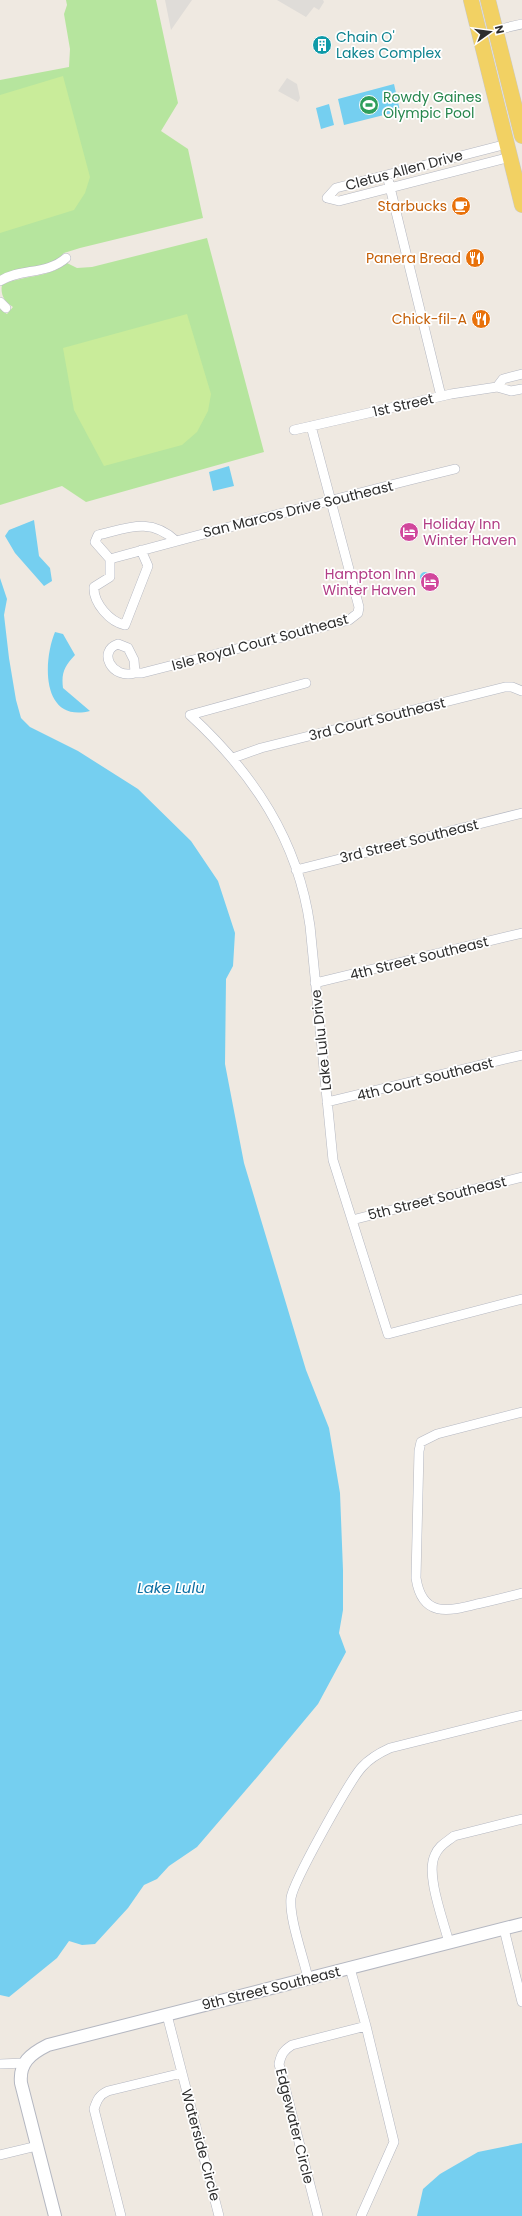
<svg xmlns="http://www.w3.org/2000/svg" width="522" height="2216" font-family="Poppins,sans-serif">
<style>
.green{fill:#b6e59e}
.pitch{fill:#c9ec9a}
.plaza{fill:#dfdcd8}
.water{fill:#75cff0}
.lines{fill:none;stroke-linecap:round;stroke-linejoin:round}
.minor-casing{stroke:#b4b7c1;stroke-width:10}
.tertiary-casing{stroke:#b4b7c1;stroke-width:14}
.primary-casing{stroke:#c9c9c9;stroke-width:16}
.minor{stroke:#fff;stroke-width:9}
.tertiary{stroke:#fff;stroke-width:12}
.primary{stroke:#f2d163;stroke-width:15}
.labels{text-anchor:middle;stroke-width:3.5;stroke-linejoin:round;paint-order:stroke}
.culture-label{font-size:14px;fill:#0d838f;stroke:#fff;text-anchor:start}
.leisure-label{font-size:14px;fill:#27864d;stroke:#fff;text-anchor:start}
.street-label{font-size:14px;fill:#2e2e2e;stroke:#fff}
.food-label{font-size:14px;fill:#c56008;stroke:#fff;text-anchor:end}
.hotel-label{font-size:14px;fill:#b23c85;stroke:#fff;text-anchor:start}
.water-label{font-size:15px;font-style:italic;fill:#0d6fa3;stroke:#fff}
</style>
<rect width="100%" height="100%" fill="#efe9e1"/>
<path class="green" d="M66,0H156L178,103L161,131L188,149L203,218L80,248L64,253L55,262L0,276V80L69,67L70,49L64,14L67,5Z
M207,238L264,452L86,502L62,486L0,505V309L7,314L13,307C5,302 0,295 2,285C22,275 50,278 67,263L77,268L92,267Z"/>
<path class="pitch" d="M63,76L90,177L85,193L74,210L0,233V95Z
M187,314L211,394L208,411L197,432L182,445L104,466L74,410L63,348Z"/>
<path class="plaza" d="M165,0H192L171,30Z
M277,0H323L324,2L319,10L314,7L306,17Z
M287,78L297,84L300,98L298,102L278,91Z"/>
<path class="water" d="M394,84L400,111L344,125L338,99Z
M329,104L334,125L321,129L316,108Z
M229,466L234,486L213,491L209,472Z
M34,520L39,556L50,568L52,581L44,586L15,553L5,536L9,530Z
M420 577a5 5 0 1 1 10 0a5 5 0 1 1-10 0Z
M0,578L7,599L4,615L9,658L16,700L21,718L30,727L78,751L138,789L191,841L218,881L235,933L233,966L226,979L225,1064L244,1163L306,1370L329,1428L340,1493L343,1570V1610L339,1633L346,1652L318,1704L258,1776L197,1847L169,1866L157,1879L144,1885L128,1908L95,1944L82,1945L69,1941L57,1958L9,1997L0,1995Z
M55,632L63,634L75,655C65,666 61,672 63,688L90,711C41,723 43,661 55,632Z
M522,2143V2216H417L423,2189L440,2174L478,2152Z"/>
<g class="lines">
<defs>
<path id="minor" d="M496,30L522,24
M387,175L441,396
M327,198L336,188L507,144
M327,198L339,201L510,157
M0,281C20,268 47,275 66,258
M0,302L6,308
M497,387L503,379L522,374
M294,430L451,394L497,387L511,391L522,389
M141,550L148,566L125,625C110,622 93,603 94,587L110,577V559C225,528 340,497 455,469
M110,559L95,542L98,535C128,528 150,517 176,541
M135,673C112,680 97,651 118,644L128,648L134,660L135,673H142L349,620L358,613L359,607L311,426
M190,715C253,773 298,840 310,926L333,1160L388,1334L522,1299
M190,715L306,683
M233,758L261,748L505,687H512L522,691
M296,870L522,813
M315,983L522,933
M327,1102L522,1055
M352,1220L522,1177
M522,1412L437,1434L421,1442L419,1451L416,1578C422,1617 447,1612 477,1604C492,1601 507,1597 522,1593
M504,1929L522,2002
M449,1943C444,1922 425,1874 435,1855C439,1845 447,1842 454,1836L522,1819
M350,1968L366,2026
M308,1978C303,1956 289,1918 291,1898C293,1882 350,1780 362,1767C370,1758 379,1753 390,1748L522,1715
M167,2015L219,2216
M0,2064L25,2063
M0,2155L37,2146
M121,2216L94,2109C97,2100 99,2095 108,2091L182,2073
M318,2216L279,2064C281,2054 284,2050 292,2045L366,2026L394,2142L361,2216"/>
<path id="tertiary" d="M55,2216L21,2083C19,2063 30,2054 48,2045L522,1924"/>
<path id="primary" d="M471,0L522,205
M488,0L522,136"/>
</defs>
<use href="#minor" class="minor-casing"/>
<use href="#tertiary" class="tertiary-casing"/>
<use href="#primary" class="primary-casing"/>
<use href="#minor" class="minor"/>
<use href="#tertiary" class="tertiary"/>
<use href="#primary" class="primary"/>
</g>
<defs>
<symbol id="building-disc" viewBox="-11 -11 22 22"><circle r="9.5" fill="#0f9aa8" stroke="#fff"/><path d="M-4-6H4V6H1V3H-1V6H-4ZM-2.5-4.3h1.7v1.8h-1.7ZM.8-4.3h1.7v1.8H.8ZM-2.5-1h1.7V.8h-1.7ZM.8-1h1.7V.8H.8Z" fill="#fff"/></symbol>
<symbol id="stadium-disc" viewBox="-11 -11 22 22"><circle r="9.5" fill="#2e9e5b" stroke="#fff"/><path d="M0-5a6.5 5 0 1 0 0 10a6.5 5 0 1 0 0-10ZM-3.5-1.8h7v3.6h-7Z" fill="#fff"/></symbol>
<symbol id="cafe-disc" viewBox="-11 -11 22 22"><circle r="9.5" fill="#e8710a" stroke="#fff"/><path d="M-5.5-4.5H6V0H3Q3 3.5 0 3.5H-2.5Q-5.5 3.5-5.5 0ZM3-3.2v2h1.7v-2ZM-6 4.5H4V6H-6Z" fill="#fff"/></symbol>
<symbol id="restaurant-disc" viewBox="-11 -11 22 22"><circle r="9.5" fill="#e8710a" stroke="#fff"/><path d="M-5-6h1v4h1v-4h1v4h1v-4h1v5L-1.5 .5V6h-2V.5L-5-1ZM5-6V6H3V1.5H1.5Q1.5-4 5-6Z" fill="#fff"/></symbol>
<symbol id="hotel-disc" viewBox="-11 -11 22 22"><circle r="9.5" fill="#d1479c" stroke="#fff"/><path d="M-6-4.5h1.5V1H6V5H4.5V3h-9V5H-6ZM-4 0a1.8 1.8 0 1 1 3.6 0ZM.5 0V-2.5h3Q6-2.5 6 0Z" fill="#fff"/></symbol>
</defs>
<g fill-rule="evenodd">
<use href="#building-disc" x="311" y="34" width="22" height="22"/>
<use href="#stadium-disc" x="358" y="94" width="22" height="22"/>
<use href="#cafe-disc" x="450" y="195" width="22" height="22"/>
<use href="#restaurant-disc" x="464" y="247" width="22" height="22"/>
<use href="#restaurant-disc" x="470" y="308" width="22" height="22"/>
<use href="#hotel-disc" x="398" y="521" width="22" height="22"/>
<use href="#hotel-disc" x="419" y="571" width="22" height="22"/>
</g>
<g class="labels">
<g class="culture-label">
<text x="336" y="42">Chain O'<tspan x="336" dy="16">Lakes Complex</tspan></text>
</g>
<g class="leisure-label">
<text x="383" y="102">Rowdy Gaines<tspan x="383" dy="16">Olympic Pool</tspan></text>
</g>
<g class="street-label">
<text transform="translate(404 170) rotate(-15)" y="5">Cletus Allen Drive</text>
<text transform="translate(403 405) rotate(-13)" y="5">1st Street</text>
<text transform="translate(298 509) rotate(-14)" y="5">San Marcos Drive Southeast</text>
<text transform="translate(260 642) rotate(-15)" y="5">Isle Royal Court Southeast</text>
<text transform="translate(377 719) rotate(-14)" y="5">3rd Court Southeast</text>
<text transform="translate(409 841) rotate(-14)" y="5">3rd Street Southeast</text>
<text transform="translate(419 958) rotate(-14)" y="5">4th Street Southeast</text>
<text transform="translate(321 1040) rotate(-96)" y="5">Lake Lulu Drive</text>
<text transform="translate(425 1079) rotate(-14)" y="5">4th Court Southeast</text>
<text transform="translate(437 1198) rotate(-14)" y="5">5th Street Southeast</text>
<text transform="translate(271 1988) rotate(-14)" y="5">9th Street Southeast</text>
<text transform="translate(295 2126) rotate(76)" y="5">Edgewater Circle</text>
<text transform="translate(201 2145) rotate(75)" y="5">Waterside Circle</text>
</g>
<g class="food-label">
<text x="447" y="211">Starbucks</text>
<text x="461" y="263">Panera Bread</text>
<text x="467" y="324">Chick-fil-A</text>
</g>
<g class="hotel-label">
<text x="423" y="529">Holiday Inn<tspan x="423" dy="16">Winter Haven</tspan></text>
<text x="416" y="579" text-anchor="end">Hampton Inn<tspan x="416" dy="16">Winter Haven</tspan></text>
</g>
<g class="water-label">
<text x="171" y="1593">Lake Lulu</text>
</g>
</g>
<g transform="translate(490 32) rotate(76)" stroke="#ffffff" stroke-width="3" paint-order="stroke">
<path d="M0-3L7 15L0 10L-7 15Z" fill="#2e2e2e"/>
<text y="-6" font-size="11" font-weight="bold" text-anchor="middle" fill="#2e2e2e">N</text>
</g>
</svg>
